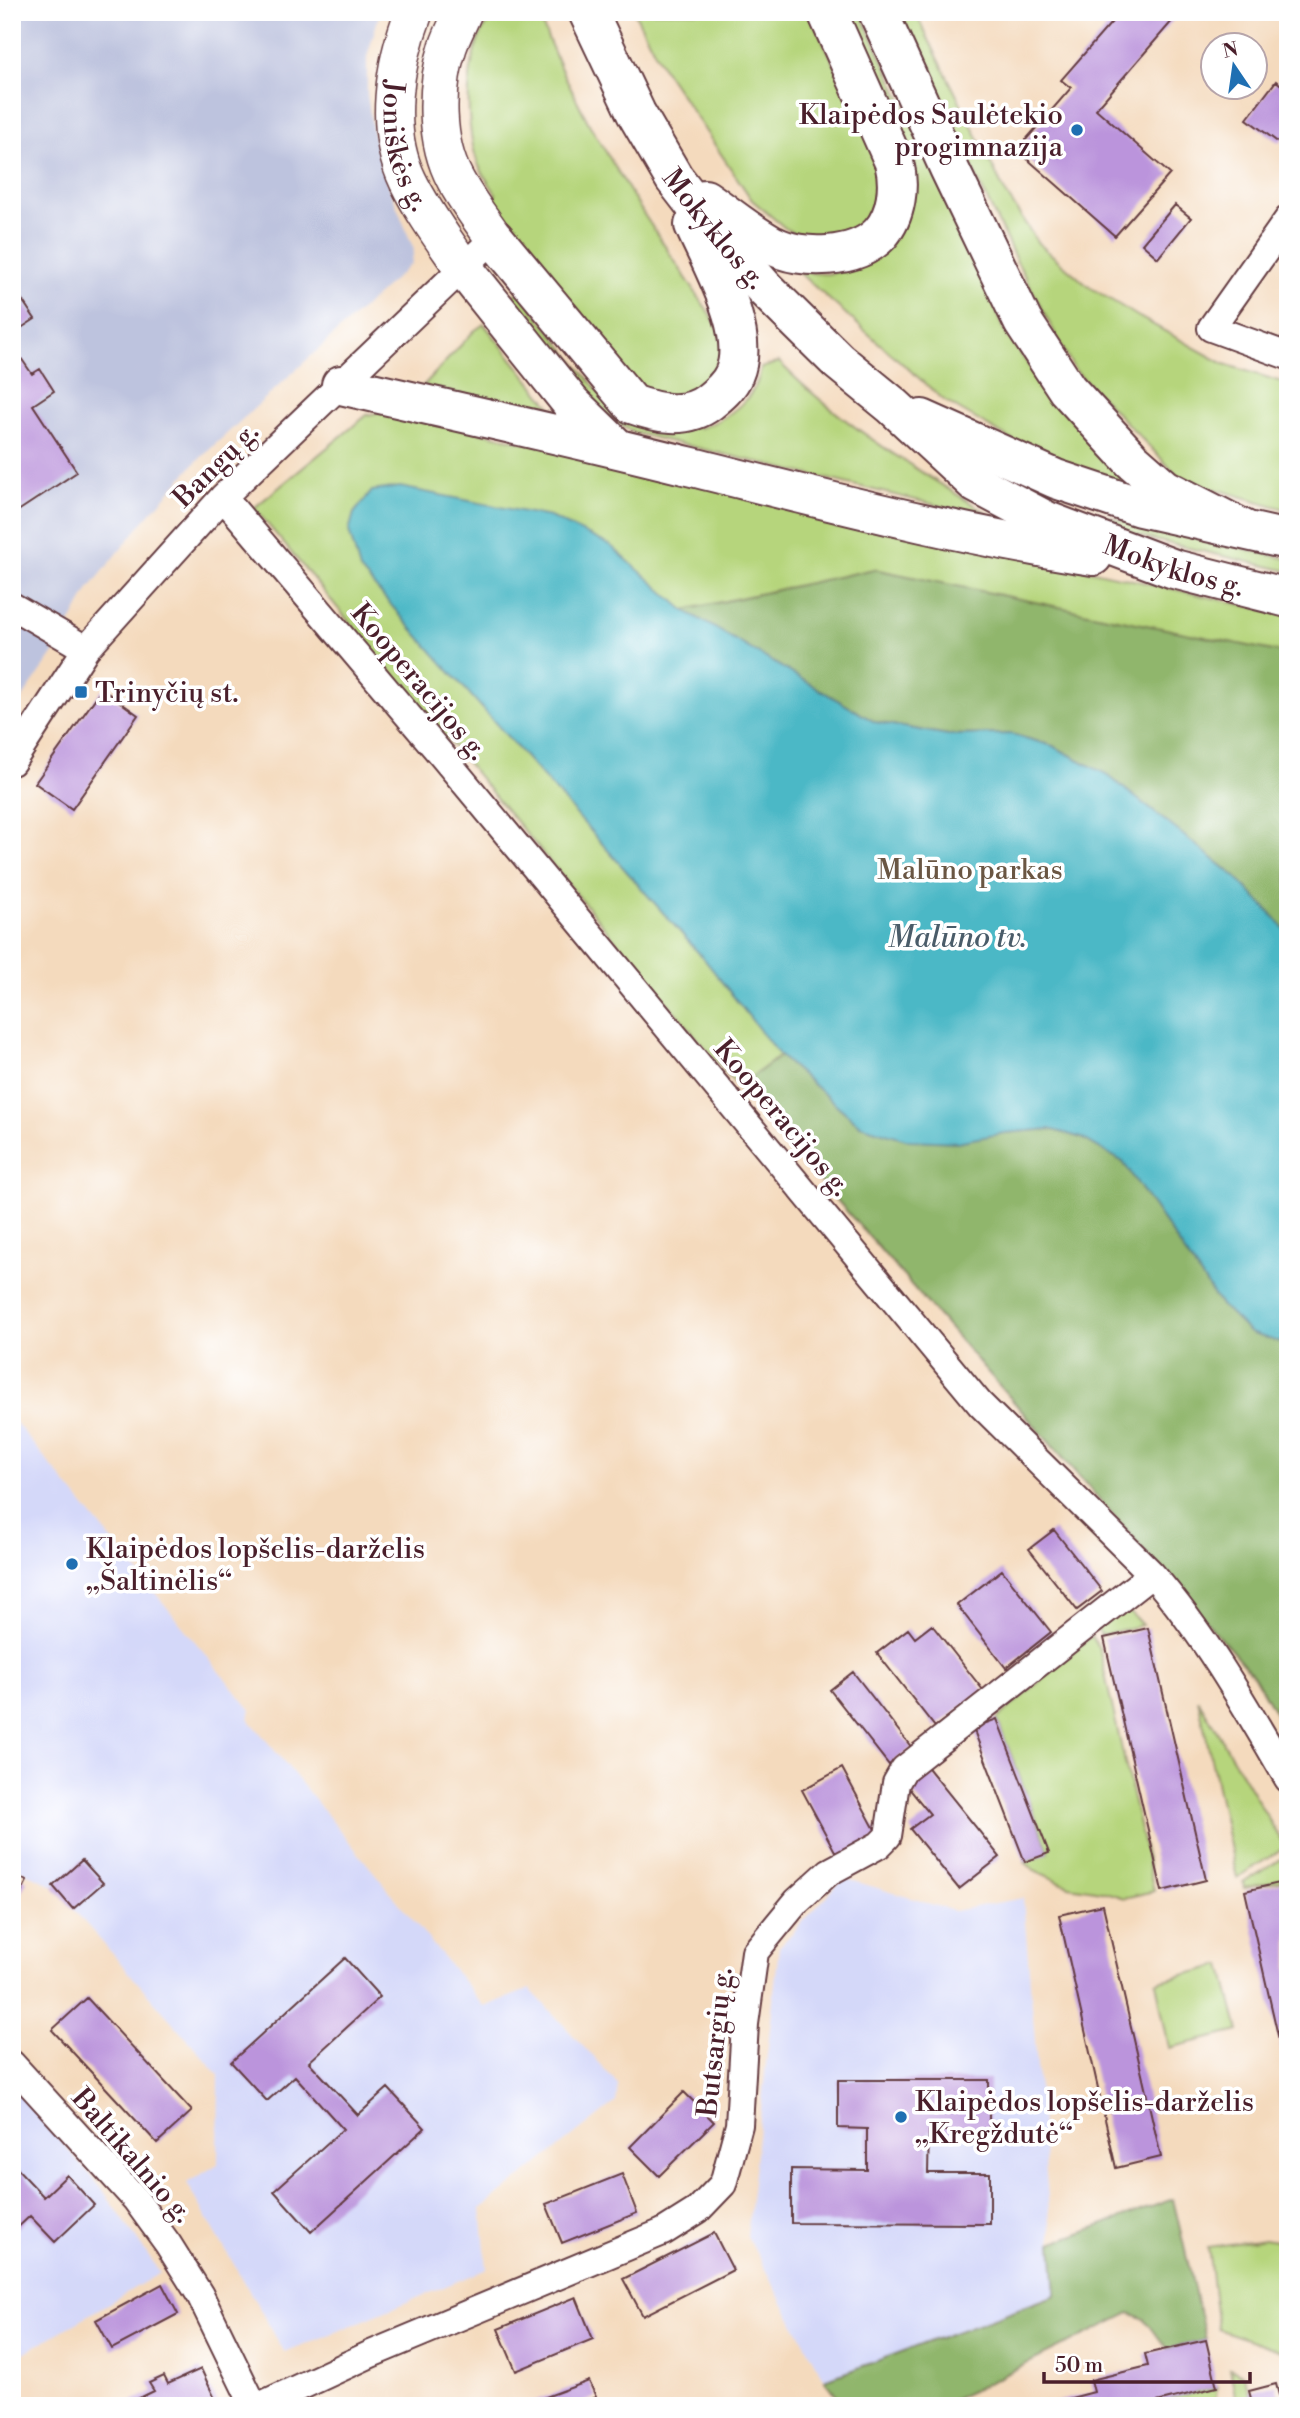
<svg xmlns="http://www.w3.org/2000/svg" width="1300" height="2418" font-family="'Libre Bodoni',serif">
<style>
.built{fill:#d4d8f9}
.industrial{fill:#bdc3de}
.green{fill:#b6d57c;stroke:#807a54;stroke-width:2}
.forest{fill:#90b66c;stroke:#6d6a4c;stroke-width:2}
.water{fill:#4bb8c6;stroke:#4a6c78;stroke-width:2}
.building{fill:#bb94dc}
.lines{fill:none;stroke-linecap:round;stroke-linejoin:round}
.street-casing{stroke:#643b41;stroke-width:30}
.secondary-casing{stroke:#643b41;stroke-width:40}
.primary-casing{stroke:#643b41;stroke-width:42}
.street{stroke:#fff;stroke-width:26}
.secondary{stroke:#fff;stroke-width:37}
.primary{stroke:#fff;stroke-width:38}
.poi-dot{fill:#1f6fb2;stroke:#fff;stroke-width:2.5}
.labels{text-anchor:middle;stroke-width:7;stroke-linejoin:round;paint-order:stroke}
.poi-label{font-size:28px;fill:#4a1f2b;stroke:#fff;text-anchor:start}
.street-label{font-size:28px;fill:#4a1f2b;stroke:#fff}
.park-label{font-size:28px;fill:#6a5643;stroke:#fff}
.water-label{font-size:30px;font-style:italic;fill:#4a5c69;stroke:#fff}
</style>
<rect width="100%" height="100%" fill="#fff"/>
<filter id="ink" filterUnits="userSpaceOnUse"><feTurbulence type="fractalNoise" baseFrequency=".0143" numOctaves="2"/><feDisplacementMap in="SourceGraphic" scale="14" xChannelSelector="R" yChannelSelector="G"/><feConvolveMatrix kernelMatrix="1 2 1 2 8 2 1 2 1" color-interpolation-filters="sRGB"/></filter>
<filter id="wash" filterUnits="userSpaceOnUse"><feTurbulence type="fractalNoise" baseFrequency=".00686" numOctaves="4" result="noise"/><feDisplacementMap in="SourceGraphic" scale="28" xChannelSelector="R" yChannelSelector="G"/><feGaussianBlur stdDeviation="1.57" result="paint"/><feColorMatrix in="noise" values="0 0 0 0 0 0 0 0 0 0 0 0 0 0 0 0 0 1.4 0 .05"/><feComposite in="paint" operator="in"/></filter>
<g filter="url(#wash)">
<rect width="100%" height="100%" fill="#f4dabd"/>
<path class="built" d="M12,1418L251,1710L248,1718L484,2007L530,1989L618,2084L616,2102L481,2209L487,2269L285,2353L187,2183L218,2164L219,2075L73,1909L82,1860L53,1886L12,1865Z
M844,1878L954,1911L1023,1898L1056,2294L825,2380L747,2236L779,1947Z
M12,2089L26,2100L103,2190L160,2273L12,2360Z"/>
<path class="industrial" d="M12,12H380L367,57V94L373,133L391,192L414,250L411,264L196,462L141,524L89,589L54,653L12,713Z"/>
<path class="green" d="M497,12H537L561,69L589,124L643,213L717,325L723,348L718,381L696,395L648,399L488,202L496,194C490,184 481,173 477,161C464,123 463,41 497,12Z
M634,12H809L882,162L883,199L861,227L845,237L806,240L785,228L752,200L663,68Z
M846,12H860L957,216L1005,332L1052,398L1127,477L1128,485H1116L1019,444L945,401L798,272L827,274L854,269L911,201L916,178L912,155Z
M898,12H915L1005,192L1038,243L1088,286L1139,317L1224,364L1288,384V510L1181,479L1074,369L1014,256Z
M519,292L602,396L700,428C728,419 757,398 761,368L779,362C839,423 914,468 987,513L949,508L635,433L605,417L510,297Z
M484,324L555,412L552,414L423,386L474,331Z
M386,411L1288,615V1736L1254,1676L738,1087L254,508L367,415Z
M979,468L1015,480L1092,513L1288,559V571L1150,539L1059,510Z
M1125,1607L1142,1625L1101,1635L1097,1628Z
M1091,1636L1099,1648L1154,1891L1124,1898L1102,1891L1069,1886L1034,1870L1025,1862L1049,1852L997,1719Z
M1198,1699L1285,1847L1237,1878Z
M1288,1855V1879L1244,1888L1243,1883Z
M1222,1965L1239,2031L1169,2048L1156,1982Z
M1265,2239L1288,2243V2353L1218,2329L1208,2247Z
M1230,2368L1244,2375L1253,2406H1237Z
M1217,2387L1215,2406H1158L1157,2402Z"/>
<path class="forest" d="M874,569L1288,654V934L1276,919L1236,877L1106,774L1053,746L1011,734L948,735L875,722L684,610Z
M780,1056L860,1125L1005,1133L1050,1129L1082,1138L1123,1162L1220,1304L1250,1333L1288,1345V1736L1254,1676L738,1087Z
M1173,2199L1206,2340L1167,2349L1145,2319L1130,2313L949,2402L948,2406H845L825,2380L1056,2295L1052,2243Z"/>
<path class="water" d="M400,487L550,517L610,545L684,610L875,722L948,735L1011,734L1053,746L1106,774L1236,877L1276,919L1288,934V1345L1250,1333L1220,1304L1123,1162L1082,1138L1050,1129L1005,1133L957,1142L909,1140L860,1125L780,1056L704,959L360,570L349,531L354,513L372,491Z"/>
<g id="blocks">
<path class="building" d="M1115,12H1180L1096,109L1170,174L1115,236L1017,150L1071,88L1061,80L1118,15Z
M1276,81L1288,90V131L1279,143L1247,119Z
M1175,205L1191,218L1158,258L1142,244Z
M12,285L35,319L12,334Z
M12,345L32,374L40,369L54,391L33,405L77,472L12,515Z
M102,689L138,715L72,809L35,783Z
M1054,1530L1102,1591L1077,1610L1029,1549Z
M1002,1570L1051,1632L1006,1668L957,1605Z
M932,1625L983,1690L935,1727L877,1653L908,1629L915,1638Z
M1148,1628L1206,1880L1162,1891L1104,1638Z
M853,1672L912,1748L889,1765L830,1690Z
M997,1719L1049,1853L1025,1862L973,1728Z
M925,1764L1000,1857L959,1889L910,1829L930,1814L903,1781Z
M842,1768L879,1837L839,1859L802,1790Z
M82,1860L103,1883L73,1909L53,1886Z
M12,1873L27,1881L12,1911Z
M1288,1881V2075H1287L1245,1891Z
M1103,1905L1161,2157L1116,2168L1059,1915Z
M345,1958L380,1997L309,2062L358,2115L388,2088L425,2128L311,2232L274,2191L343,2129L295,2076L267,2101L231,2062Z
M87,1998L192,2111L157,2143L52,2030Z
M838,2080H989V2131H929L928,2173H990V2224L791,2223V2169L867,2170V2129L838,2128Z
M684,2092L714,2122L659,2176L630,2147Z
M12,2163L44,2197L67,2175L94,2205L55,2242L30,2216L12,2233Z
M622,2174L637,2213L562,2243L546,2204Z
M714,2233L733,2270L643,2316L623,2279Z
M162,2284L178,2314L112,2349L96,2320Z
M576,2297L593,2339L516,2371L498,2329Z
M1206,2340L1217,2387L1157,2402L1158,2406H1041L1094,2392L1091,2380L1148,2366L1145,2354Z
M201,2369L217,2403L211,2406H123L154,2391L149,2383L164,2376L168,2384Z
M589,2381L596,2397L575,2406H534L532,2402Z
M1276,2384L1282,2406H1253L1249,2391Z"/>
</g>
</g>
<g filter="url(#ink)">
<use href="#blocks" fill-opacity="0" stroke="#643b41" stroke-width="2"/>
<g class="lines">
<defs>
<path id="street" d="M1288,219L1211,328L1288,356
M223,497L444,758L980,1404L1152,1574C1206,1636 1247,1709 1288,1779
M12,606L86,649
M12,762L86,649L223,497L494,238
M12,2064L136,2200L168,2244L200,2295L254,2406
M259,2406L371,2354L663,2232L698,2210L723,2184L739,2125L745,2024L755,1952L797,1901L829,1872L879,1845L888,1836L896,1783L904,1769L1152,1574"/>
<g id="secondary">
<path id="s1" d="M414,12C394,64 383,129 408,181C423,212 444,240 463,268"/>
<path d="M463,12C458,24 452,35 448,47C435,87 435,142 455,179C466,200 481,219 494,238"/>
</g>
<g id="primary">
<path id="s2" d="M588,12L636,113L674,178L715,231L765,289L838,361L893,406L977,484L1047,521L1174,569L1288,598"/>
<path d="M878,12L949,168L1023,322L1067,389L1132,460L1165,489L1243,529"/>
<path d="M705,199C727,214 749,233 772,245C801,261 856,259 880,234C897,215 900,185 894,162L827,12"/>
<path d="M494,238L632,404C657,413 686,420 709,402C719,394 729,386 734,374C752,333 711,264 694,225"/>
<path d="M463,268L571,403L617,448"/>
<path d="M341,385C457,412 573,437 688,466C822,499 957,535 1093,556"/>
<path d="M922,419L1056,479L1140,507L1288,540"/>
</g>
</defs>
<use href="#street" class="street-casing"/>
<use href="#secondary" class="secondary-casing"/>
<use href="#primary" class="primary-casing"/>
<use href="#street" class="street"/>
<use href="#secondary" class="secondary"/>
<use href="#primary" class="primary"/>
</g>
</g>
<g class="poi-dot">
<circle cx="1077" cy="130" r="7"/>
<rect x="74" y="685" width="14" height="14" rx="3.5"/>
<circle cx="72" cy="1564" r="7"/>
<circle cx="901" cy="2117" r="7"/>
</g>
<g class="labels">
<g class="poi-label">
<text x="1063" y="124" text-anchor="end">Klaipėdos Saulėtekio<tspan x="1063" dy="32">progimnazija</tspan></text>
<text x="95" y="702">Trinyčių st.</text>
<text x="86" y="1558">Klaipėdos lopšelis-darželis<tspan x="86" dy="32">„Šaltinėlis“</tspan></text>
<text x="915" y="2111">Klaipėdos lopšelis-darželis<tspan x="915" dy="32">„Kregždutė“</tspan></text>
</g>
<g class="street-label">
<text dy="10" stroke="none"><textPath href="#s1" startOffset="138">Joniškės g.</textPath></text>
<text dy="10" stroke="none"><textPath href="#s2" startOffset="252">Mokyklos g.</textPath></text>
<text transform="translate(215 464) rotate(-45)" y="10">Bangų g.</text>
<text dy="10" stroke="none"><textPath href="#s2" startOffset="833">Mokyklos g.</textPath></text>
<text transform="translate(420 681) rotate(50)" y="10">Kooperacijos g.</text>
<text transform="translate(783 1117) rotate(50)" y="10">Kooperacijos g.</text>
<text transform="translate(714 2042) rotate(-84)" y="10">Butsargių g.</text>
<text transform="translate(133 2155) rotate(49)" y="10">Baltikalnio g.</text>
</g>
<g class="park-label">
<text x="970" y="879">Malūno parkas</text>
</g>
<g class="water-label">
<text x="957" y="947">Malūno tv.</text>
</g>
</g>
<rect width="1300" height="2418" fill="none" stroke="#fff" stroke-width="42"/>
<g transform="translate(1234 66) rotate(347)"><circle r="33" fill="#ffffff" stroke="#b7a5aa" stroke-width="2"/>
<path d="M0-5L12 26L0 18L-12 26Z" fill="#1f6fb2"/>
<text y="-10" font-size="19" font-weight="bold" text-anchor="middle" fill="#4a1f2b">N</text>
</g>
<path d="M1044 2372v10h206v-10" fill="none" stroke="#4a1f2b" stroke-width="3.5"/>
<text x="1055" y="2372" font-size="21" fill="#4a1f2b" stroke="#ffffff" stroke-width="5" paint-order="stroke">50 m</text>
</svg>
